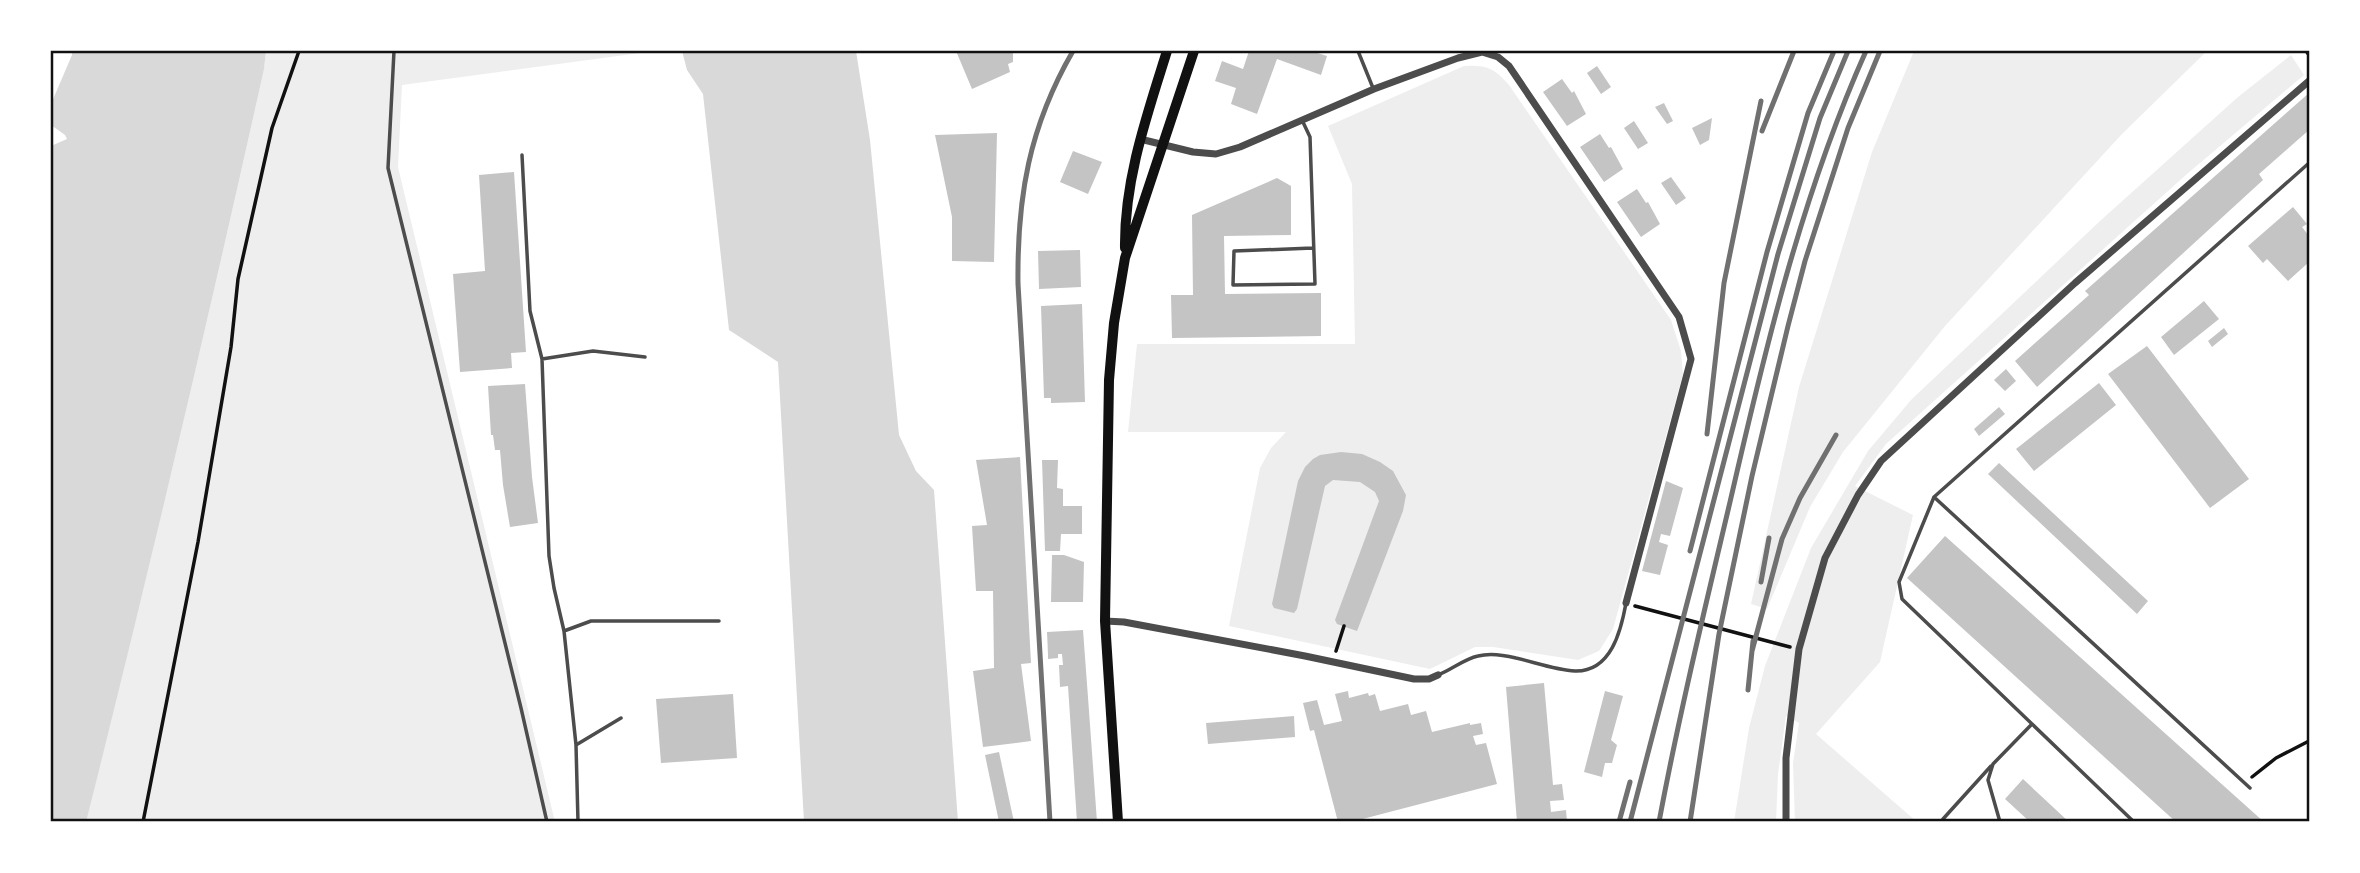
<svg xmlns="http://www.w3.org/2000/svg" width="2360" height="873" font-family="'Sofia Sans Condensed',sans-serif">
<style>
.green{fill:#eee}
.water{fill:#d9d9d9}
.building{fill:#c4c4c4}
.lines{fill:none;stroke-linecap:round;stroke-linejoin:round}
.path{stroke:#111;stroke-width:3.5}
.service{stroke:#4c4c4c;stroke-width:3.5}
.minor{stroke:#4c4c4c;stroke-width:7}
.secondary{stroke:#111;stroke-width:10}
.rail{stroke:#707070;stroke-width:5}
.neatline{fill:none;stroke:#111;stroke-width:2.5}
</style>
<rect width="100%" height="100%" fill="#fff"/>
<path class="green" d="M266,51H655L402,85L398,167L555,822H85C149,572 208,321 264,69Z
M1914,51H2207L2122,134L1945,326L1843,452L1810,507L1767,609L1751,604L1799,387L1872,152Z
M2291,55L2304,75L2187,174L1886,444L1855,486L1913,515L1880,662L1816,734L1917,822H1795L1793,763L1799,723L1786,716L1778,774L1776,822H1734L1749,728L1765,666L1811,548L1868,451L1911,400L2100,221L2238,97Z
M1464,66C1487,65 1494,68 1509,85L1671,320L1681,351L1683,374L1613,629L1599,651L1578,660L1493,647H1475L1430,669L1229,626L1260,468L1271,448L1286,432H1128L1137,344H1355L1352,184L1328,126Z"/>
<path class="water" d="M72,51H266L264,69C208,321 149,572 86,822H51V146L67,139L65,135L51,125V104L72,55Z
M682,51H856L870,140L899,435L916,471L934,490L958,822H804L778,362L729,330L703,94L687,70Z"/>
<path class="building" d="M956,51H1013V62L1008,64L1010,72L972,89Z
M1249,51H1311L1327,56L1321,75L1277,59L1257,114L1231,104L1236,88L1215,81L1222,61L1243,69Z
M1597,66L1611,87L1601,94L1587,73Z
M1562,79L1572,93L1574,91L1586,114L1567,126L1543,92Z
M2309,93V130L2259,174L2263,180L2037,387L2015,361L2089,295L2085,291Z
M1664,103L1673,121L1667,124L1655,107Z
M1712,118L1709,140L1700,145L1692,128Z
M1634,121L1648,143L1638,149L1624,128Z
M997,133L994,262L952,261V217L935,135Z
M1600,134L1609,148L1611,147L1623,169L1604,182L1580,147Z
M1073,151L1102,162L1088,194L1060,182Z
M514,172L526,352L511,353L512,368L460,372L453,274L485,271L479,175Z
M1671,177L1686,198L1676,205L1661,183Z
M1277,178L1291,186V235L1224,236L1225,294L1321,293V336L1172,338L1171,295H1193L1192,215Z
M1637,189L1646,203L1648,202L1660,224L1641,237L1617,202Z
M2293,207L2307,224L2302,227L2309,236V262L2288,281L2267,259L2263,263L2248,246Z
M1080,250L1081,287L1039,289L1038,251Z
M2204,301L2219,319L2174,355L2161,337Z
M1082,304L1085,402L1051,403V398H1044L1041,306Z
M2224,328L2228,334L2212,347L2208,341Z
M2147,346L2249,479L2210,508L2108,374Z
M2006,369L2016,381L2005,391L1994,380Z
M2099,383L2116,405L2034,471L2016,449Z
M525,384L532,477L538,523L510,527L503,485L500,450H495L493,435H491L488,386Z
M1999,407L2005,414L1979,436L1974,429Z
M1341,452L1362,454L1380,462L1393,471L1406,495L1403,511L1357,631L1337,624L1335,620L1379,501L1375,492L1360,482L1333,480L1325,486L1297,609L1294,613L1274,608L1272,604L1298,481L1305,467L1313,459L1320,455Z
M1020,457L1031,663L1021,664L1031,741L983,747L973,671L994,668L993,591H976L972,526L987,525L976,460Z
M1042,460H1058L1057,488L1063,489V506H1082V534H1061L1060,551H1045Z
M1999,463L2148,601L2137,614L1988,474Z
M1666,481L1683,488L1670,536L1661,534L1659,542L1668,545L1660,575L1642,571Z
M1945,536L2264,822H2176L2166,813L1907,578Z
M1052,555H1064L1084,562L1083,602H1051Z
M1083,630L1089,711L1097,822H1077L1068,686L1060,687L1059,665H1063L1062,654H1058V658L1048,659V655L1047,632Z
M1544,683L1553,785L1562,784L1564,800L1550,801L1551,812L1566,810L1567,822H1517L1506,687Z
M1348,691L1349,698L1368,693L1369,696L1375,694L1380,711L1408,704L1411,715L1426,711L1432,732L1470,723V725L1481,723L1483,734L1473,736L1476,745L1486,743L1497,784L1351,822H1338L1314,730L1310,731L1303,703L1317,700L1324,725L1342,721L1335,694Z
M1605,691L1623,696L1611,740L1617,745L1612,763H1605L1602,777L1584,772Z
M733,694L737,758L661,763L656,699Z
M1294,716L1295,737L1208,744L1206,723Z
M999,752L1014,822H999L985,755Z
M2023,779L2069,822H2030L2005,799Z"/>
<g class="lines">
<path class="path" d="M2306,51L2309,55
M1635,606L1790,647
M1336,651L1344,626
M2252,777L2276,758L2309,741
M143,822L198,542L231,347L238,279L272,128L299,51"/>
<path class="service" d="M394,51L388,168L521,708L547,822
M1358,51L1373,88
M1302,120L1310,137L1315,284L1233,285L1234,251L1313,248
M522,155L530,311L542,359L549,556L554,588L564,631
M542,359L593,351L645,357
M1934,497L2250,788
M1438,675C1451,670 1464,659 1478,656C1489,653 1504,655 1516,658C1534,662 1556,670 1575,671C1611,672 1621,631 1626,603
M576,745L564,631L591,621H719
M1943,819L1991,766
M578,822L576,745L621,718
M2000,822L1988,780L1993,764L2032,724
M2134,822L1902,599L1899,582L1934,497L2309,163"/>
<path class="minor" d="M1140,139L1193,152L1216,154L1240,147L1374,89L1458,58L1482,52L1498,57L1509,66L1679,317L1691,359L1626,603
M1105,621L1124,622L1305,656L1414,679H1429L1438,675
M1786,822V758L1799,649L1825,558L1858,495L1881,461L2075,283L2309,81"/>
<path class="secondary" d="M1125,248C1124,180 1147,115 1167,51
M1118,822L1105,621L1109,380L1114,323L1125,258L1194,51"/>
<path class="rail" d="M1762,131L1794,51
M1707,434L1724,283L1761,101
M1690,551L1767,252L1808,113L1834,51
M1761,582L1769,538
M1752,651L1782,539L1800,498L1836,435
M1748,690L1753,641
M1050,822L1018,284C1017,197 1029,127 1073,51
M1619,822L1630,782
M1630,822L1778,254L1820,118L1848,51
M1659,822C1679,715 1705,608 1730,502C1765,349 1802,194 1866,51
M1690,822L1719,634L1752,476L1788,326L1805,261L1848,128L1880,51"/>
</g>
<rect width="2360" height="873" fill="none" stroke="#ffffff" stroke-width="105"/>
<rect x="52" y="52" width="2256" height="768" class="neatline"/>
</svg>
